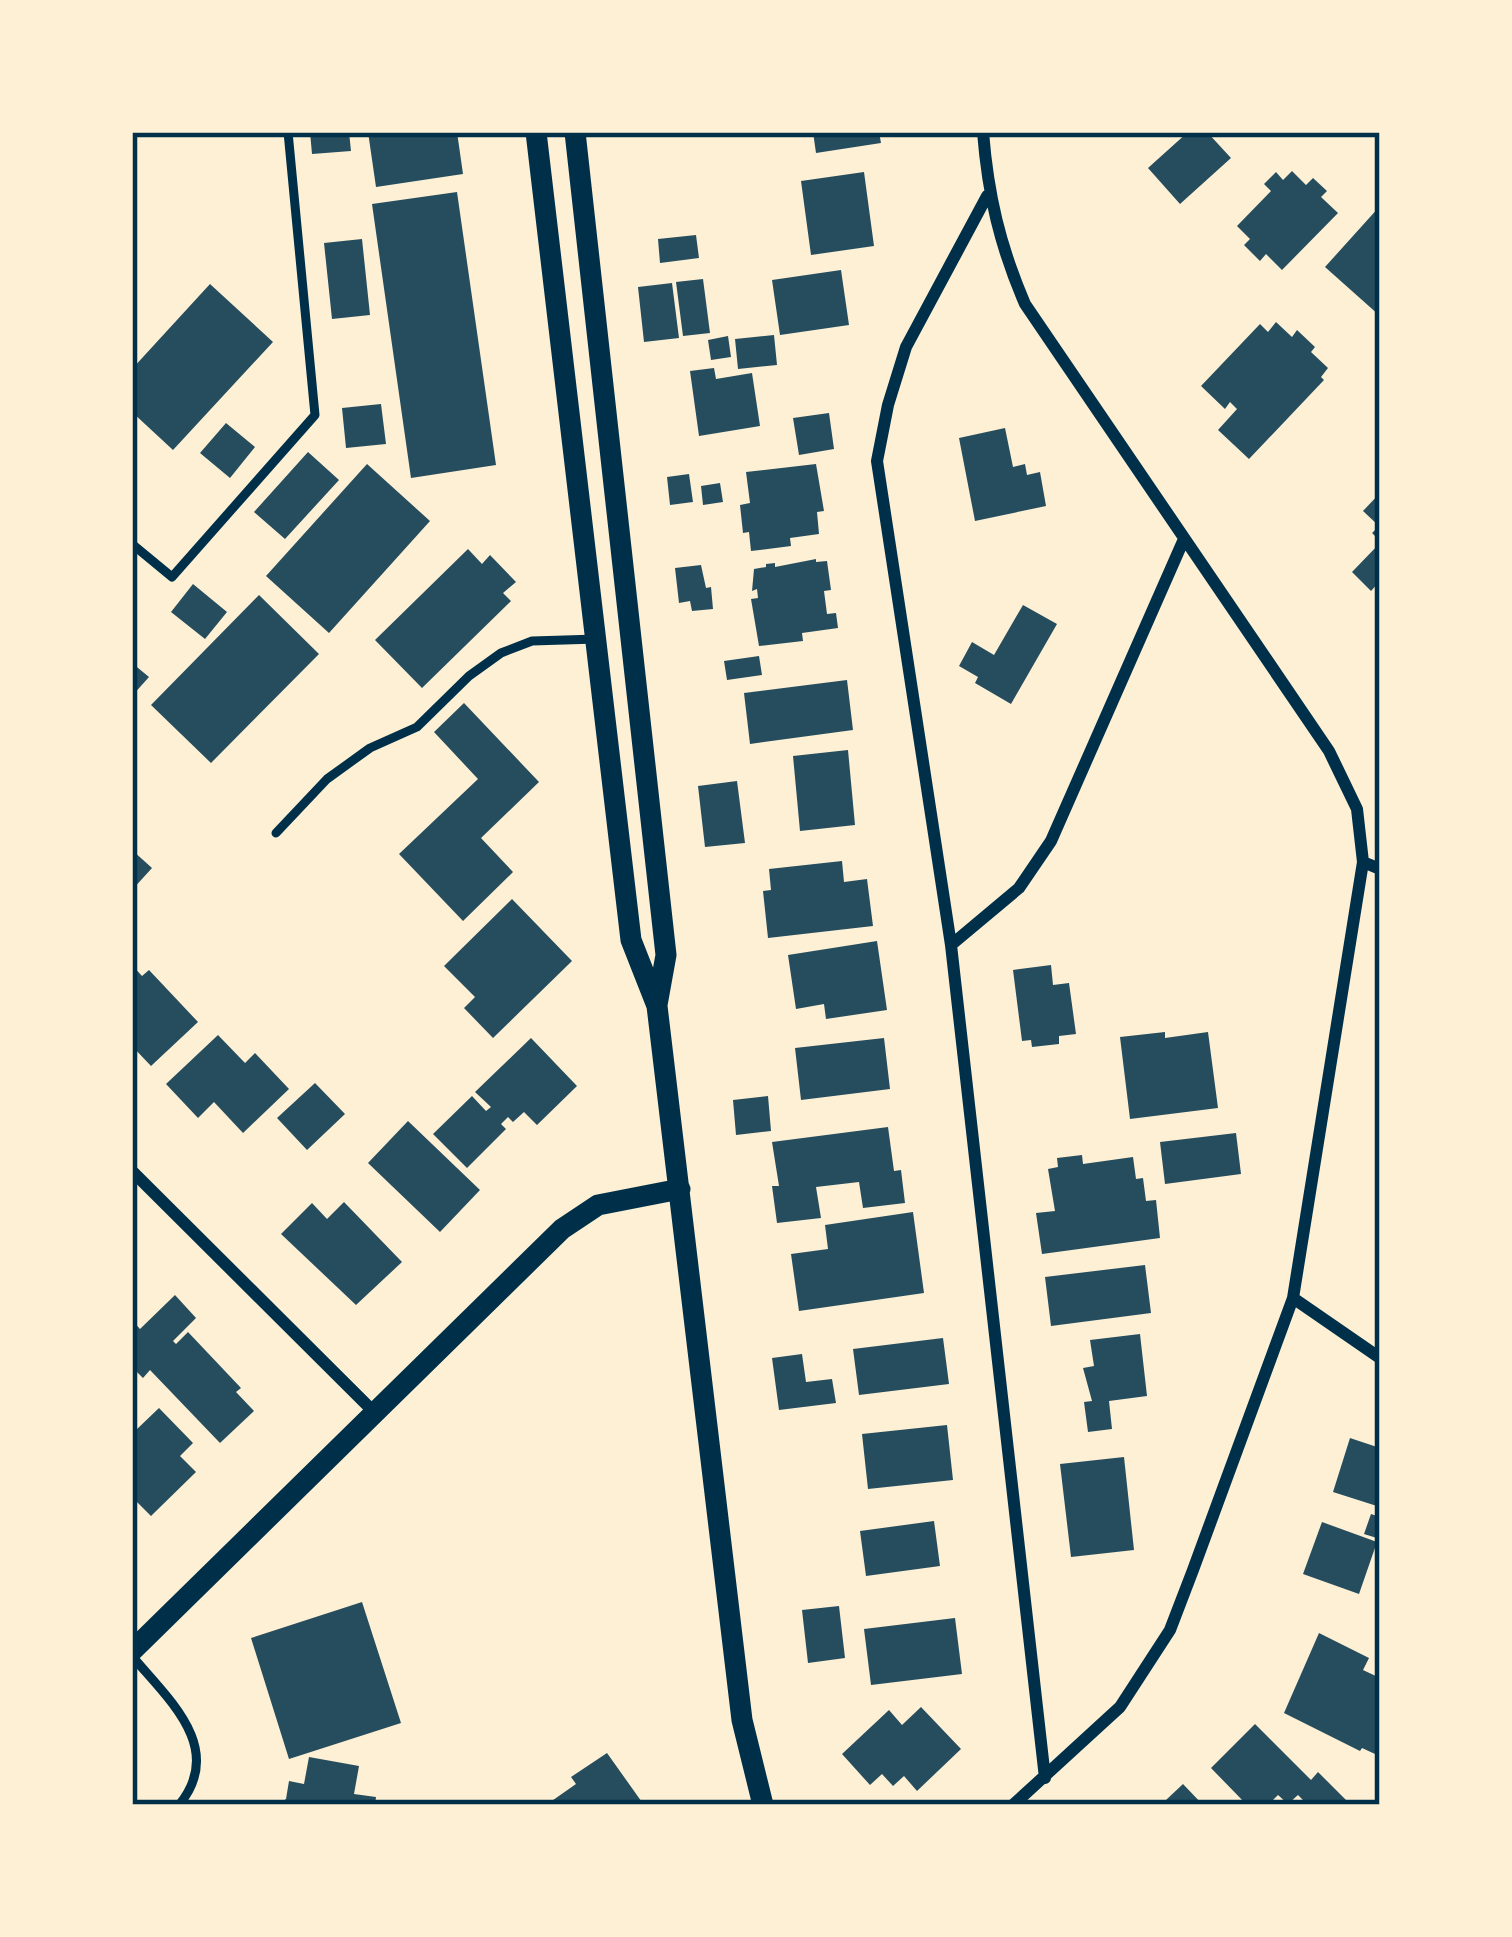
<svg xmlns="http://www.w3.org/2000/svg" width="1512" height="1937" font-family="Montserrat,sans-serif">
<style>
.building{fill:#264d5e}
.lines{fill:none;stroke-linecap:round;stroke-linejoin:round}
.service{stroke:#003049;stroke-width:9}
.minor{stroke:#003049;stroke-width:12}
.tertiary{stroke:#003049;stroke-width:21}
.neatline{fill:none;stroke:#003049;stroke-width:4.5}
</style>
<rect width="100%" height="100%" fill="#fdf0d5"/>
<path class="building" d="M310,132H349L351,151L312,154Z
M368,132H457L463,174L376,187Z
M813,132H879L881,143L816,153Z
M1188,132H1207L1231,158L1180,204L1148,168Z
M1292,171L1306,185L1313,178L1327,191L1321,197L1338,213L1282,270L1266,254L1260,261L1244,245L1250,239L1237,226L1271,191L1264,184L1276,172L1283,180Z
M864,172L874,246L811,255L801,181Z
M457,192L496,465L411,478L372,204Z
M1380,206V316L1325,267Z
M696,235L699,258L660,263L658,239Z
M362,239L370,315L332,319L324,243Z
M841,270L849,325L780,335L772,280Z
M703,279L710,333L683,336L676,282Z
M672,283L679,338L644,342L638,287Z
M210,284L273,342L173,450L132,412V369Z
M1276,322L1292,337L1297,330L1315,347L1311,352L1328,368L1321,377L1324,380L1249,459L1218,430L1237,409L1230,402L1225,409L1201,386L1260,324L1268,332Z
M774,335L777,365L738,369L735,339Z
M728,336L731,357L711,360L708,340Z
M714,368L716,379L752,373L760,426L699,436L690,371Z
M381,404L386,444L346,448L342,408Z
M829,413L834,449L799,455L793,418Z
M226,423L255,447L230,478L200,453Z
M1005,428L1013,467L1025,464L1027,475L1040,472L1046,506L975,521L959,438Z
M308,452L339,480L285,539L254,512Z
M367,464L430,521L329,633L266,576Z
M816,464L824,511L817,512L819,534L790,538L791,546L751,551L749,532L743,533L740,505L750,503L746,472Z
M689,474L693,502L670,505L667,477Z
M720,483L723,502L703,505L701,486Z
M1380,493V541L1372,533L1379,526L1363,511Z
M1380,543V581L1371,591L1352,572Z
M468,549L482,564L490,555L516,582L503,593L511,601L422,688L375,640Z
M816,559V562L827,561L831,590L824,591L827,614L836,613L838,628L802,633L803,641L759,646L751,599L758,598L757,589L752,591L754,569L766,567V564L775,563V567Z
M701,565L706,588L711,587L713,609L692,611L690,601L679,603L675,568Z
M193,584L227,612L205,639L171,612Z
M259,595L319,654L211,763L151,705Z
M1023,605L1057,624L1011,704L975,683L978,677L959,666L972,642L994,655Z
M759,656L762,675L727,680L724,661Z
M132,663L149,677L132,696Z
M847,680L853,730L750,744L744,693Z
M464,703L539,782L481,838L513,872L463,921L399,854L478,779L434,732Z
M848,750L855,825L800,831L793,756Z
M737,781L745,843L705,847L698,786Z
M132,850L152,868L132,890Z
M842,861L844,882L867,879L873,926L768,938L763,891L771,890L769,869Z
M512,899L572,961L493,1038L464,1008L475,997L444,966Z
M877,941L887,1010L826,1019L824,1004L796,1009L788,955Z
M132,965L142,976L149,970L198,1022L151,1066L132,1046Z
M1051,965L1053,985L1069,983L1076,1034L1059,1036V1044L1032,1047L1031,1040L1022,1041L1013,970Z
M1165,1032V1038L1208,1032L1218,1108L1130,1119L1120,1037Z
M218,1035L245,1063L255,1053L289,1089L243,1133L214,1102L198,1118L166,1084Z
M531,1038L577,1086L537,1125L524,1112L513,1122L508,1117L501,1124L506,1129L467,1168L433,1134L472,1096L486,1111L491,1107L475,1092Z
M884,1038L890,1089L801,1100L795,1048Z
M315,1083L345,1114L307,1150L277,1118Z
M768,1096L771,1131L736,1135L733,1100Z
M408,1121L480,1190L440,1232L368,1163Z
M888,1127L894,1171L901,1170L905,1203L863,1208L859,1182L816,1187L821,1218L777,1223L772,1186H779L772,1142Z
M1236,1133L1241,1174L1165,1184L1160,1142Z
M1082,1155L1083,1164L1133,1157L1136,1179L1143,1178L1146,1201L1156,1200L1160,1238L1042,1254L1036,1213L1055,1211L1048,1169L1058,1167L1057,1158Z
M344,1202L402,1262L356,1305L281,1234L312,1203L327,1219Z
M913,1212L924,1293L799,1311L791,1254L828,1249L825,1225Z
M1145,1265L1151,1313L1051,1326L1045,1277Z
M175,1295L196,1318L173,1341L176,1344L188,1332L241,1388L236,1392L254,1411L220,1443L150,1370L143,1378L132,1367V1320L140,1329Z
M1140,1334L1147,1396L1109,1401L1112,1429L1088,1432L1084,1402L1092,1401L1083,1368L1094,1366L1090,1340Z
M943,1338L949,1384L859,1395L853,1349Z
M802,1354L806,1382L832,1379L836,1403L779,1410L772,1358Z
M159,1408L193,1443L180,1456L196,1472L151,1516L136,1501L132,1505V1426L136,1430Z
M947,1425L953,1480L868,1489L862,1434Z
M1350,1438L1380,1448V1507L1333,1492Z
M1124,1457L1134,1550L1071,1557L1060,1464Z
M1371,1514L1380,1517V1539L1364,1534Z
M934,1521L940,1566L866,1576L860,1531Z
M1322,1522L1377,1542L1359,1594L1303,1574Z
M362,1602L401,1723L289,1759L251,1638Z
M839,1606L845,1658L808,1663L802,1610Z
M955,1618L962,1674L871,1685L864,1629Z
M1319,1633L1369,1658L1363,1670L1380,1678V1744L1375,1754L1362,1748L1360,1751L1284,1713Z
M921,1707L961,1749L917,1791L904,1776L893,1786L882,1774L870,1785L842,1754L889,1710L902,1725Z
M1255,1724L1311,1780L1318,1772L1351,1805H1308L1298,1795L1288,1804L1278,1795L1268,1805H1247L1211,1768Z
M607,1753L644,1805H546L576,1784L571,1777Z
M309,1757L359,1766L354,1794L376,1797L375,1805H277L286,1799L289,1781L304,1784Z
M1183,1784L1203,1805H1166V1800Z"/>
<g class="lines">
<path class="service" d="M132,544L172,577L315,415L288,132
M276,833L327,779L370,748L417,727L469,676L501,653L532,641L597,639
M132,1656C168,1699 226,1748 179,1805"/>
<path class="minor" d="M983,132C988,195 1000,246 1025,304L1329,751L1357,809L1363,862L1293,1298L1193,1570L1170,1630L1120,1707L1013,1805
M987,196L906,347L888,405L877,461L951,945L1045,1778
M1363,862L1380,869
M951,945L1019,888L1051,841L1184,539
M132,1171L375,1413
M1293,1298L1380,1358"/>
<path class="tertiary" d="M536,132L631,940L657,1006L742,1720L763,1805
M575,132L666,955L657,1005
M132,1651L562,1229L598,1205L680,1189"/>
</g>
<rect width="1512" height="1937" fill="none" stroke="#fdf0d5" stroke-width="270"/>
<rect x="135" y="135" width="1242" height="1667" class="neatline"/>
</svg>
